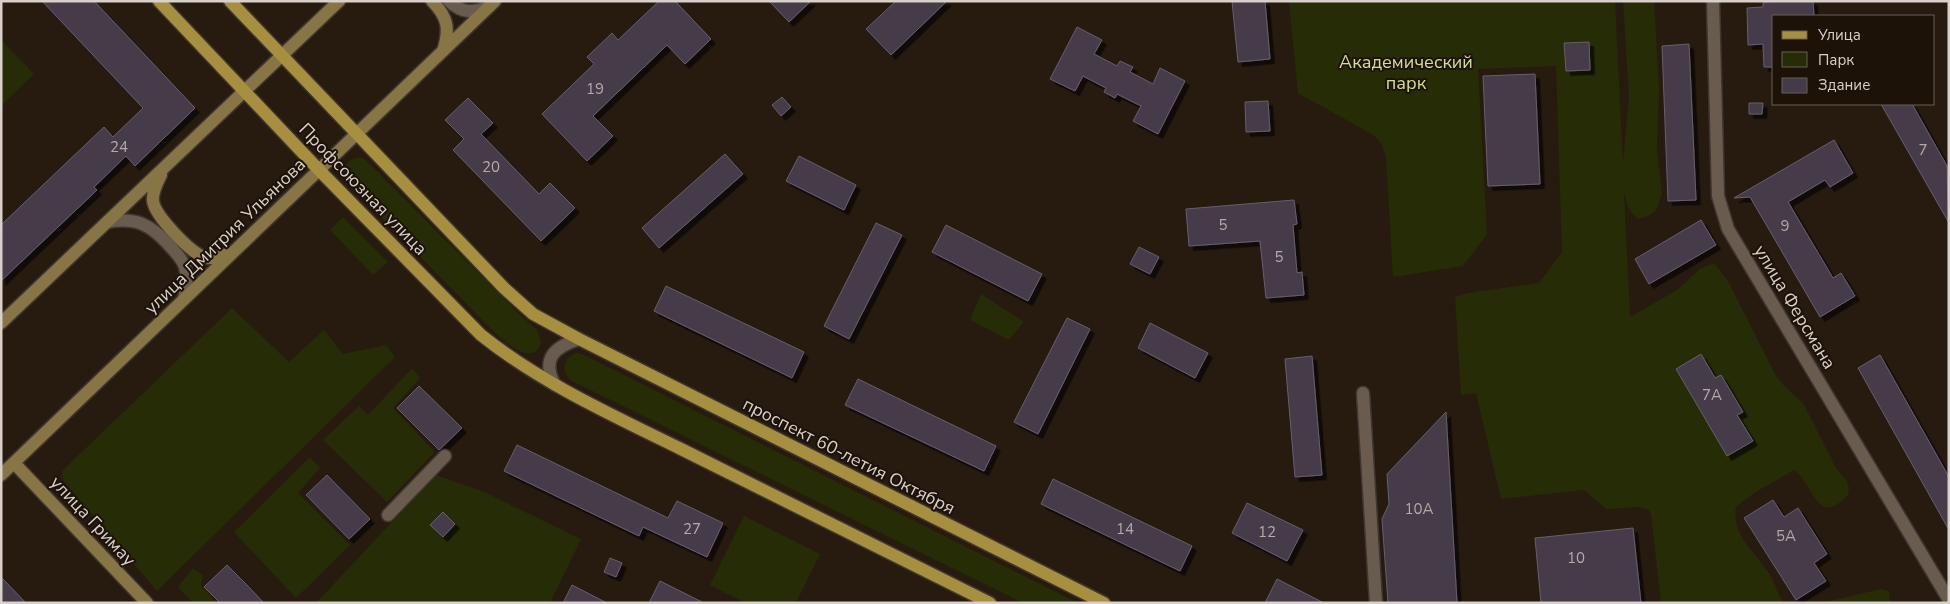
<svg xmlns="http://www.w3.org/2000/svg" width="1950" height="604" font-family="'Nunito Sans',sans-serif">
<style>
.green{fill:#262c05}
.building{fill:#443b49;stroke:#685e6d;filter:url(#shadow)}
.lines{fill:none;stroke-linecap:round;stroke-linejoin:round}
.street-casing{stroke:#3f3631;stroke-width:15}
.secondary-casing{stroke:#3f3631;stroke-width:15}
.primary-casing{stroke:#3f3631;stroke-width:15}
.street{stroke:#695b4e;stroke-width:12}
.secondary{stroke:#887546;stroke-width:12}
.primary{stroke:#a68f3f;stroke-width:12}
.labels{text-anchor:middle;stroke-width:4;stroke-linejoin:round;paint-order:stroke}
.number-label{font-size:15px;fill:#b3aba9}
.park-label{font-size:18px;fill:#d0e18a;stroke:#1d1208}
.street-label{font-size:18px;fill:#d8d0c9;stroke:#1d1208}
</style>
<defs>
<filter id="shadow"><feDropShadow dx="4.5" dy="4.5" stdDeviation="0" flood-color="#0009"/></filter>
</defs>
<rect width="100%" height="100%" fill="#271b10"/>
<path class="green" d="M1289,1H1615L1623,164L1629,96L1623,1H1654L1659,89L1657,149L1662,195C1658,200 1660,202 1658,207C1654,214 1646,217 1639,219C1627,211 1628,204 1624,193L1630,317L1677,290L1700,269L1714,263L1728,281L1776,376L1786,388L1803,403L1836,468L1846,480L1849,487L1848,495C1817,529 1814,484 1794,470L1754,493L1736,507C1731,536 1757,553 1770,575C1776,584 1777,595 1784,603H1661L1651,515L1649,510L1639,507L1606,509L1584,490L1501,499L1476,393L1461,395L1455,297L1467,293L1539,283L1562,252L1556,66L1478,69L1487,234L1463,266L1393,277L1386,157L1382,145L1375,136L1298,93Z
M1,40L34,74L1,106Z
M359,157L366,160L516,311L537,330L541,342C534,369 504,341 493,331L346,181C339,170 347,160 359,157Z
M343,217L388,262L373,275L330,230Z
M981,294L1024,322L1009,340L970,320Z
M232,308L289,362L324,330L343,354L386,345L395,357L157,591L63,480L62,471Z
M576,353H580L1078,603H1023L570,380C561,371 563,358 576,353Z
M412,368L420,378L393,408L435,452L387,502L323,440L359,406L368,415Z
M310,457L320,468L298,493L350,545L296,598L234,532Z
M436,475L484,492L581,539L550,603H316Z
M744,516L820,554L796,603H746L710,585Z
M193,568L203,576L201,586L217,603H193L178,587Z
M1881,589L1889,591L1890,603H1821Z"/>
<path class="building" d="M42,1H94L195,108L135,166L126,156L94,187L97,190L1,281V225L104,127L113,137L143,108Z
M659,1H675L711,39L685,64L667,45L593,116L613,136L587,161L542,114L594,64L587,57L612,33L618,40Z
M769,1H811L789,22Z
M896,1H947L891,55L866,29Z
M1232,1H1265L1270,59L1238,62Z
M1771,1H1813L1814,16H1774V67H1764L1763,44L1748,45L1747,8L1763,7V3Z
M1077,27L1102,40L1094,54L1117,66L1120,61L1133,67L1130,72L1153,84L1160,68L1185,81L1158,134L1133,121L1141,106L1117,94L1115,98L1104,92L1106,88L1083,76L1075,91L1050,79Z
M1589,42L1590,70L1566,71L1564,43Z
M1689,44L1696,200L1668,201L1662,46Z
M1535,74L1540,184L1488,186L1483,76Z
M782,97L791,107L781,116L772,105Z
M468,98L493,123L481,134L539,194L550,183L575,208L541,241L453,150L464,139L445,120Z
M1268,101L1270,131L1246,132L1245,102Z
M1749,103H1763L1762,114H1749Z
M1881,104H1912L1947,166L1949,223Z
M1834,140L1853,173L1830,187L1825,180L1788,202L1833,278L1841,273L1855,296L1820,317L1750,197L1734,198Z
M725,154L743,174L659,248L642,228Z
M799,156L856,185L844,210L786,181Z
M1294,200L1297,224L1293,225L1297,273L1302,272L1304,295L1266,298L1260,241L1189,246L1186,209Z
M1701,220L1716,245L1649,284L1635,259Z
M876,223L902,235L849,339L824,326Z
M946,225L1042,274L1028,301L932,252Z
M1139,247L1159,257L1150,274L1130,264Z
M666,286L804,352L792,378L654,311Z
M1067,318L1090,329L1038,434L1014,422Z
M1150,323L1208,353L1195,378L1138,348Z
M1701,354L1715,378L1721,375L1743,412L1737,415L1753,441L1727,456L1676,369Z
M1880,355L1949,477V530L1858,368Z
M1312,356L1322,475L1295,477L1285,359Z
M858,379L996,446L984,471L845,405Z
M419,386L462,428L439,450L397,408Z
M1446,412L1457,603H1388L1382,519L1389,504L1387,474Z
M517,445L668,518L677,501L723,523L707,557L643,527L639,536L504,471Z
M327,475L370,519L349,539L306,495Z
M1053,479L1192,546L1180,571L1041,504Z
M1773,500L1784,517L1798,508L1827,554L1814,563L1826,581L1796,600L1744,518Z
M1247,503L1303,530L1287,561L1232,533Z
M443,512L455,524L443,537L430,525Z
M1633,528L1641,603H1541L1535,538Z
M610,558L622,563L616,577L604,572Z
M227,565L246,584L264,603H220L204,587Z
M1,577L26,603H1Z
M1277,579L1324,603H1265Z
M660,581L704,603H649Z
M572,585L607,603H563Z"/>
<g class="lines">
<defs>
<path id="street" d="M449,1C463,14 473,13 490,6
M1713,1L1718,196L1728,229L1949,600
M107,222C136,217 150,224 169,245C175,252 182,258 185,267C188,278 186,288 184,299
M555,385C541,359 554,347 579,339
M1363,393L1376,603
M388,515L445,456"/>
<path id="secondary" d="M432,1C448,17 450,29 443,51
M161,175C157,183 152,192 153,201C155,216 190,252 204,257C214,260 221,256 230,253
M1,323L339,1
M14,463L147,603
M1,475L495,1"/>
<path id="primary" d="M159,1L319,170L481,335C541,383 612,415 681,449C784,501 887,552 990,603
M230,1L504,288L533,314L579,339L1104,603"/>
</defs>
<use href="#street" class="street-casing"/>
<use href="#secondary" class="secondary-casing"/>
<use href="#primary" class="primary-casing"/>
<use href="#street" class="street"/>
<use href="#secondary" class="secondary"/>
<use href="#primary" class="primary"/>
</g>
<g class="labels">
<g class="number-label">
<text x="595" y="94">19</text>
<text x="119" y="152">24</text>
<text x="1923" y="155">7</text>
<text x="491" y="172">20</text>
<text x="1223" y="230">5</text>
<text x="1785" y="231">9</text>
<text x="1279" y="262">5</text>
<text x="1712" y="400">7А</text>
<text x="1419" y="514">10А</text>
<text x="692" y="534">27</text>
<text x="1125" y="534">14</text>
<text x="1267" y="537">12</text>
<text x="1786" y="541">5А</text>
<text x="1576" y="563">10</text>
</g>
<g class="park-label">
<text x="1406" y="68">Академический<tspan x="1406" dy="21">парк</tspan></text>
</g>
<g class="street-label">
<text transform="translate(363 189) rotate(46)" y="6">Профсоюзная улица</text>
<text transform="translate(225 236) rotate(-44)" y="6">улица Дмитрия Ульянова</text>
<text transform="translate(1795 307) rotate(59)" y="6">улица Ферсмана</text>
<text transform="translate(849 456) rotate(27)" y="6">проспект 60-летия Октября</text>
<text transform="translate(93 521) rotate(47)" y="6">улица Гримау</text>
</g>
</g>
<rect width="1950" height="604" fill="none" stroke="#d8d0c9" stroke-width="5"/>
<rect x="1772" y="15" width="162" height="90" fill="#1d1208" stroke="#685e55"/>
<rect x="1782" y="31" width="25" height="8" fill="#a68f3f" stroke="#685e55"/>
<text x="1818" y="40" font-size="15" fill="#d8d0c9">Улица</text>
<rect x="1782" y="52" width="25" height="15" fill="#262c05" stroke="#685e55"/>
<text x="1818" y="65" font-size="15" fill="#d8d0c9">Парк</text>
<rect x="1782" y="78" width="25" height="15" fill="#443b49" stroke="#685e55"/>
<text x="1818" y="90" font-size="15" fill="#d8d0c9">Здание</text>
</svg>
